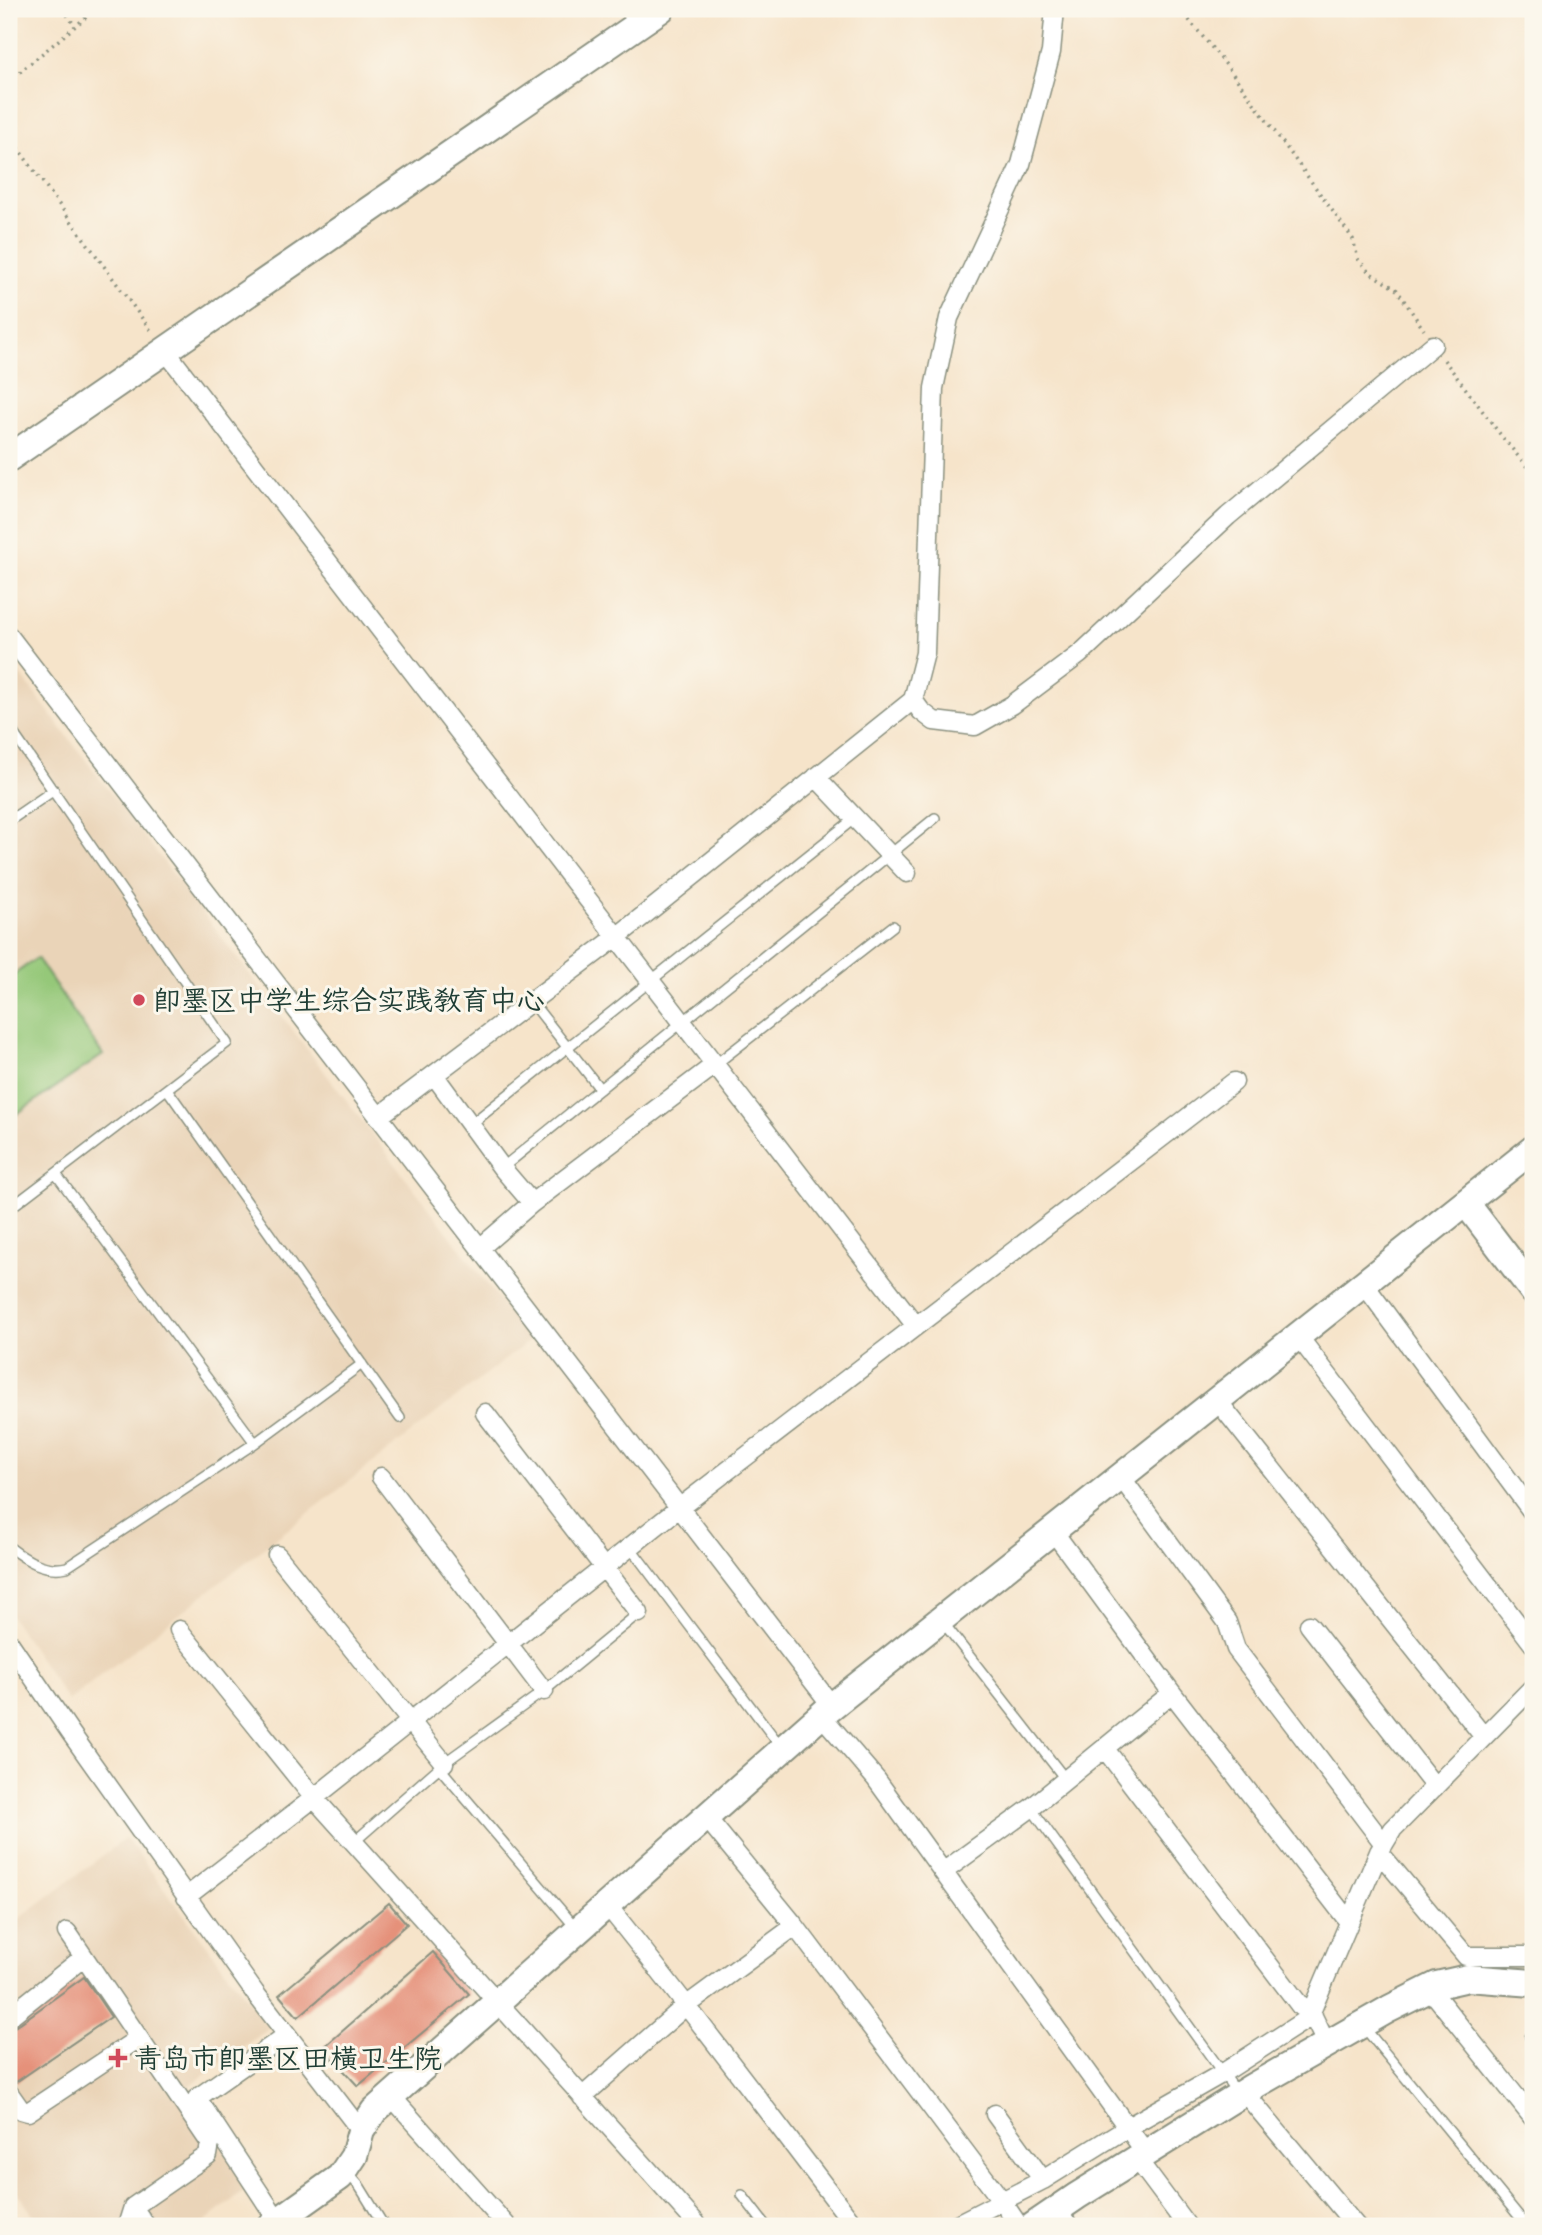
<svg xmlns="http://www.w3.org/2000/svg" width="1542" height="2235" font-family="Caveat,'LXGW WenKai TC',sans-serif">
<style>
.built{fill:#ead4b8}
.green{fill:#95c879;stroke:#5a8256;stroke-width:2}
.building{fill:#e5917a}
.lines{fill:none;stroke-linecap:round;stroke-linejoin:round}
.lane-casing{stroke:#8a907f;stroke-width:12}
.street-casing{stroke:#8a907f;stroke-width:21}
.secondary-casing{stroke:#8a907f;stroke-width:30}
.path{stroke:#8a907f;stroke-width:3.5;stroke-dasharray:2 5;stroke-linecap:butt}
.lane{stroke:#fff;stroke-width:9}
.street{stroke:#fff;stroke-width:18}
.secondary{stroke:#fff;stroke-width:26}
.poi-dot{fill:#d1495b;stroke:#fbf7ec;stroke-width:2.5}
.labels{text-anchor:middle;stroke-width:6;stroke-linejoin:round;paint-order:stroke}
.poi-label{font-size:28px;fill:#1f3d34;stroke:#fbf7ec;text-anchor:start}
</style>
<rect width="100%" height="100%" fill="#fbf7ec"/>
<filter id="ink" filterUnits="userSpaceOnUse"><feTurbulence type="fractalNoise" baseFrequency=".0143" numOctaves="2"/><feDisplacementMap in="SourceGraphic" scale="14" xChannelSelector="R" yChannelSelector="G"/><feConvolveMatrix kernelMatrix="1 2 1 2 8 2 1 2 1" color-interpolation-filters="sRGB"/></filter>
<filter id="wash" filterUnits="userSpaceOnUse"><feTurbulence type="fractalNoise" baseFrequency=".00686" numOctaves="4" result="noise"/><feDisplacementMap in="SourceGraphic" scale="28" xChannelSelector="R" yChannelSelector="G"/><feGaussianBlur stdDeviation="1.57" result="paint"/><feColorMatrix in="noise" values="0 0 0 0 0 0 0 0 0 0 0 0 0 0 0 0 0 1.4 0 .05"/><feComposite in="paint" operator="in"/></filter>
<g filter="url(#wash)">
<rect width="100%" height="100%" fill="#f6e4ca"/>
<path class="built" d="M9,660L530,1340L68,1701L9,1613Z
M126,1838L269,2028L187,2088L247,2189L200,2226H41L9,2181V1926Z"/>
<path class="green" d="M37,958L103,1055L9,1119V978Z"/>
<g id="blocks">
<path class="building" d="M389,1903L407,1924L298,2017L279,1995Z
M433,1952L469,1994L358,2086L323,2048Z
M84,1977L111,2017L16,2082L9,2071V2029L16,2026Z"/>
</g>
</g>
<g filter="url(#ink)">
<use href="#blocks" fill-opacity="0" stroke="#8a907f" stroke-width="2"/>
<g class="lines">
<defs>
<path id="lane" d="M9,727L227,1043L9,1209
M9,821L54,790
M531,1001L600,1089
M716,1064L893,926
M167,1089L400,1418
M470,1125L855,818
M502,1168L935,818
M56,1174L255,1443
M9,1547C26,1560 45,1572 67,1567L255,1443L362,1364
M630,1547L781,1747
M942,1621L1066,1780
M439,1767L576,1928
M1031,1808L1238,2094
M354,1842L444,1763L544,1691L639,1613
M1363,2026L1527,2226
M1530,2037L1533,2040
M346,2171L360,2187L384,2226
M742,2195L766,2226
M1061,2209L1075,2226"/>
<path id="street" d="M629,9L641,23
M165,350L916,1326
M9,636L832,1706
M913,700L921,711L934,721L975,726L1012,705L1080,654L1228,516L1433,345
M816,777L907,873
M434,1075L502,1168L532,1203
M378,1117L618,936L913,700L925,653L934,388L949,318L1021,164L1051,52L1055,9
M480,1248L532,1203L716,1064
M1364,1284L1533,1513
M1298,1336L1533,1644
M1217,1400L1484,1737
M485,1413L639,1613
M381,1477L544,1691
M1121,1477L1227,1622L1236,1649L1384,1844
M1053,1531L1172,1693L1349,1922
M277,1555L444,1763
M1309,1625L1435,1787
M179,1630L314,1798L696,2223
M9,1642L70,1732L255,1993L361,2131
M821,1715L876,1779L1146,2153
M1105,1749L1301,2007L1311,2012L1327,2045
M706,1817L795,1926L1002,2201L1019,2226
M1379,1852L1466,1956H1533
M943,1872L1031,1808L1172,1693
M186,1897L314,1798L679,1508L1234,1082
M607,1905C692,2010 773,2119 855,2226
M67,1932L210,2143L208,2155L133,2207L127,2226
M1430,1989L1533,2118
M1311,2012L1379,1852L1393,1829L1533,1687
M9,2017L84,1957
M1244,2092L1356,2226
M9,2093L21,2110L28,2112L139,2038
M391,2096L507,2226
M582,2097L682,2009L795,1926
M995,2114L1043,2180
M1137,2159L1187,2226
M133,2207L146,2226
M278,2221L197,2098L287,2035
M953,2226L1043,2180L1128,2127L1223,2073L1313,2015"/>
<path id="secondary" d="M9,458L661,9
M1466,1203L1533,1291
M271,2226L340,2177L354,2156L361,2131L374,2111L827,1710L1533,1149
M1033,2226L1077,2196L1252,2087L1389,2009L1437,1985L1468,1978L1533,1983"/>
</defs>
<use href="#lane" class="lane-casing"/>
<use href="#street" class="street-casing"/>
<use href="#secondary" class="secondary-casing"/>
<path class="path" d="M63,9L75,26
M1180,9L1227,66L1353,239L1358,259L1369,272L1397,290L1424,330
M9,81L96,9
M9,136L152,332
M1444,360L1503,438L1533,474
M1532,895L1533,897"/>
<use href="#lane" class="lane"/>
<use href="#street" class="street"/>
<use href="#secondary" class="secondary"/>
</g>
</g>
<g class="poi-dot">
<circle cx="139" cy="1000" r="7"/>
<path d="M114.5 2047.5h7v7h7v7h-7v7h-7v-7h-7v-7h7z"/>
</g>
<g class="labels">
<g class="poi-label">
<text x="153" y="1010">即墨区中学生综合实践教育中心</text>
<text x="134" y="2068">青岛市即墨区田横卫生院</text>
</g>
</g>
<rect width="1542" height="2235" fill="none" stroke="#fbf7ec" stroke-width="35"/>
</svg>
